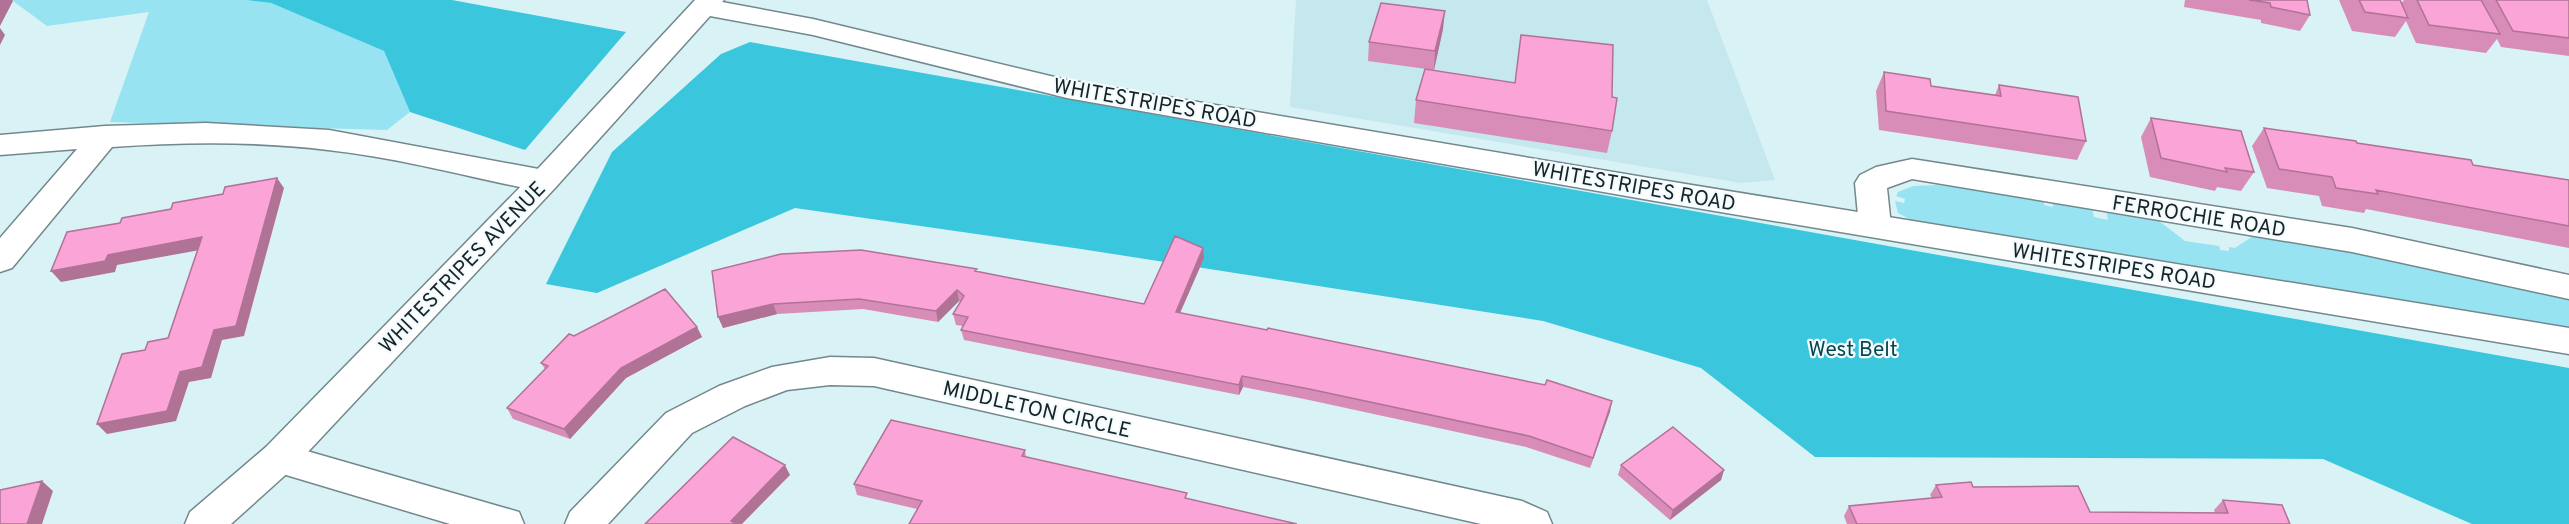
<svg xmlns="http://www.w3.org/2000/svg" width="2569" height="524" font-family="Overpass,sans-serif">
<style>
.built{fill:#c5e7ee}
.green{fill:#97e3f1}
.forest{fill:#3ac7de}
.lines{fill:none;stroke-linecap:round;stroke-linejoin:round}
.street-casing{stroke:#72888d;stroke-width:3}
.secondary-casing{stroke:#72888d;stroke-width:3}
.street{fill:#fff;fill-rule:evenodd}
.secondary{fill:#fff;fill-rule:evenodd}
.wall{fill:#d88db9}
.shaded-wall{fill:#b07396}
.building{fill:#fba4d7;stroke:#b07396;stroke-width:1.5}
.labels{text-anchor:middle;stroke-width:4.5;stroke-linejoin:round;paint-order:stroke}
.street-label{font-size:21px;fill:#192224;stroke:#f2fcfe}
.park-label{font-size:21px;fill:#07464f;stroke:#f2fcfe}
</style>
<rect width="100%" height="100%" fill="#d9f2f6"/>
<path class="built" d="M1296,0H1707L1775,180L1741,183L1290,107Z"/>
<path class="green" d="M0,0H246L271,3L384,51L410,112L387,130L110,122L149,12L47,26L13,1Z
M1937,185L2044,200V205L2053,207L2052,201L2092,208L2094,217L2108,220L2106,210L2154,217L2185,241L2219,246L2220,250L2229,251V247L2235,248L2256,234L2339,247L2569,295V331L1913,221L1898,213L1895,201L1904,203L1905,199L1896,196L1898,192L1913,186Z"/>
<path class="forest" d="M246,0H452L626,32L525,150L410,112L384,51L271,3Z
M750,42L2569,368V524H2472L2323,459L1815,457L1701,368L1543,321L1081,249L795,208L597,293L546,284L612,152L721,54Z"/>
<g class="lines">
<defs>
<path id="street" d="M206,123L329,130L544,170L555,174L560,181L555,188L544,192C472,178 401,158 328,150C256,141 184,142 112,147L12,268L0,272V238L77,149L0,155V135L105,126Z
M1912,159L2352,228L2569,275V299L2352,252L1912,179L1887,188L1891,226L1886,234L1875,237L1864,234L1859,226L1855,183L1860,175L1876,167Z
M830,357L874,358L1522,501L1547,512L1552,524H1481L874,386L830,385L787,390L745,406L692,433L608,524H565L570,512L666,413L719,386L772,367Z
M279,443L505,508L519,512L524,524H450L266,469L260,458L266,447Z"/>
<path id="secondary" d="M695,0H724L722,2L813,19L1067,80L1655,179L2569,328V354L1655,201L1067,98L813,35L710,16L555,188L292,469L231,524H185L190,512L266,447L533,174Z"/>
</defs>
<use href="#street" class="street-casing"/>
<use href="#secondary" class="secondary-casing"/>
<use href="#street" class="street"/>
<use href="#secondary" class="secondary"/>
</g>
<path class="wall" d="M2185,0H2307L2310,15L2300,31L2261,23V20L2184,7Z
M2339,0H2400L2401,3L2404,0H2569V56L2501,47L2497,39L2486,53L2416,43L2406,21L2395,37L2352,31Z
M1443,29L1434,70L1368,61L1369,42Z
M1884,72L1931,86L1995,95L1999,85L2086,141L2077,160L1879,130L1876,91Z
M1612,97V131L1607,153L1414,123L1416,100Z
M2151,118L2254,172L2241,191L2217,187L2215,191L2150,177L2141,137Z
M2264,128L2473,165L2569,180V248L2366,209L2364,213L2322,206L2319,196L2267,188L2252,146Z
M1204,258L1180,313L1612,401L1590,468L1526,447L1309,400L1243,387L1239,395L964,340L961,330L963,326L956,325L953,314L960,302L959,301L938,322L863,309L777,314L723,328L712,271L978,272L1144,304Z
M697,327L702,337L626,378L570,439L513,419L507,408L545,369L541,363L574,336Z
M1025,450L1026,457L917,509L857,495L854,484Z
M1621,465L1724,470L1721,480L1670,520L1618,475Z
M1936,485L1973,487L2090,512L2215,513L2214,510L2223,500L2290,524H1847L1844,516L1849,506L1932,498L1930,495Z"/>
<path class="shaded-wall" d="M0,0H12L13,1L0,26Z
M1445,11L1443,29L1434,70L1435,51Z
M0,28L5,35L0,45Z
M277,178L284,188L244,336L222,340L211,378L189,382L176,421L107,434L97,424L180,372L214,330Z
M202,237L211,248L117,265L115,272L61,282L51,271L108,255Z
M1203,248L1204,258L1176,322V312Z
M957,290L959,301L938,322L936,311Z
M773,304L777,314L723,328L718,317Z
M697,327L702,337L626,378L570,439L564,429L621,368Z
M1242,376L1243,387L1239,395V385Z
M1612,401L1610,412L1590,468L1593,458Z
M785,465L790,475L742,524H732L731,521Z
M1724,470L1721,480L1670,520L1673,510Z
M42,481L53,491L42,524H27Z"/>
<path class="building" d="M2249,0H2307L2310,15L2271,7L2270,3Z
M2359,0H2400L2408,18L2365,12Z
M2417,0H2481L2500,34L2429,25Z
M2496,0H2569V38L2513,31Z
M1381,3L1445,11L1435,51L1369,42Z
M1521,35L1613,45L1612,97L1617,98L1612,131L1416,100L1425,69L1515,83Z
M1884,72L1930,79L1931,86L2001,96L1999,85L2078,97L2086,141L1886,111Z
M2151,118L2241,131L2254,172L2225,168L2227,172L2161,158Z
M2264,128L2356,141L2357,143L2471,160L2473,165L2569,180V226L2376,190L2378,194L2336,188L2332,177L2279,169Z
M277,178L236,326L214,330L202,367L180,372L167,411L97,424L122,354L145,350L148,342L168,338L202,237L108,255L105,261L51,271L67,232L120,223L122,218L171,209L173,203L223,194L225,187Z
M1175,236L1203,248L1176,312L1267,330L1268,328L1545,385L1547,380L1612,401L1593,458L1529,436L1309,389L1242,376L1239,385L961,330L968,317L953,314L964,296L957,290L936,311L859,299L773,304L718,317L712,271L781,254L861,250L977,269L975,271L1144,304Z
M665,289L697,327L621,368L564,429L507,408L548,366L541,363L569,334L574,336Z
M891,420L1025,450L1022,456L1187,493L1185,498L1297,524H909L922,501L854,484Z
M1673,427L1724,470L1673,510L1621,465Z
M733,437L785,465L731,521L737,524H645Z
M42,481L27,524H0V490Z
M1971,482L1973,487L2078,486L2090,512L2228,513L2223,500L2282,505L2290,524H1857L1849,506L1942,497L1936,485Z"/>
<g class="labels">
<g class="street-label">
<text transform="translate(1155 103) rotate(10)" y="7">WHITESTRIPES ROAD</text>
<text transform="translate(1634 186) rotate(10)" y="7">WHITESTRIPES ROAD</text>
<text transform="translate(2199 216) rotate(9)" y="7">FERROCHIE ROAD</text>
<text transform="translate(2114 266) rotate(9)" y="7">WHITESTRIPES ROAD</text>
<text transform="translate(462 267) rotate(-46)" y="7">WHITESTRIPES AVENUE</text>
<text transform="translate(1037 409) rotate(13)" y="7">MIDDLETON CIRCLE</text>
</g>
<g class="park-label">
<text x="1853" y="356">West Belt</text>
</g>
</g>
</svg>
